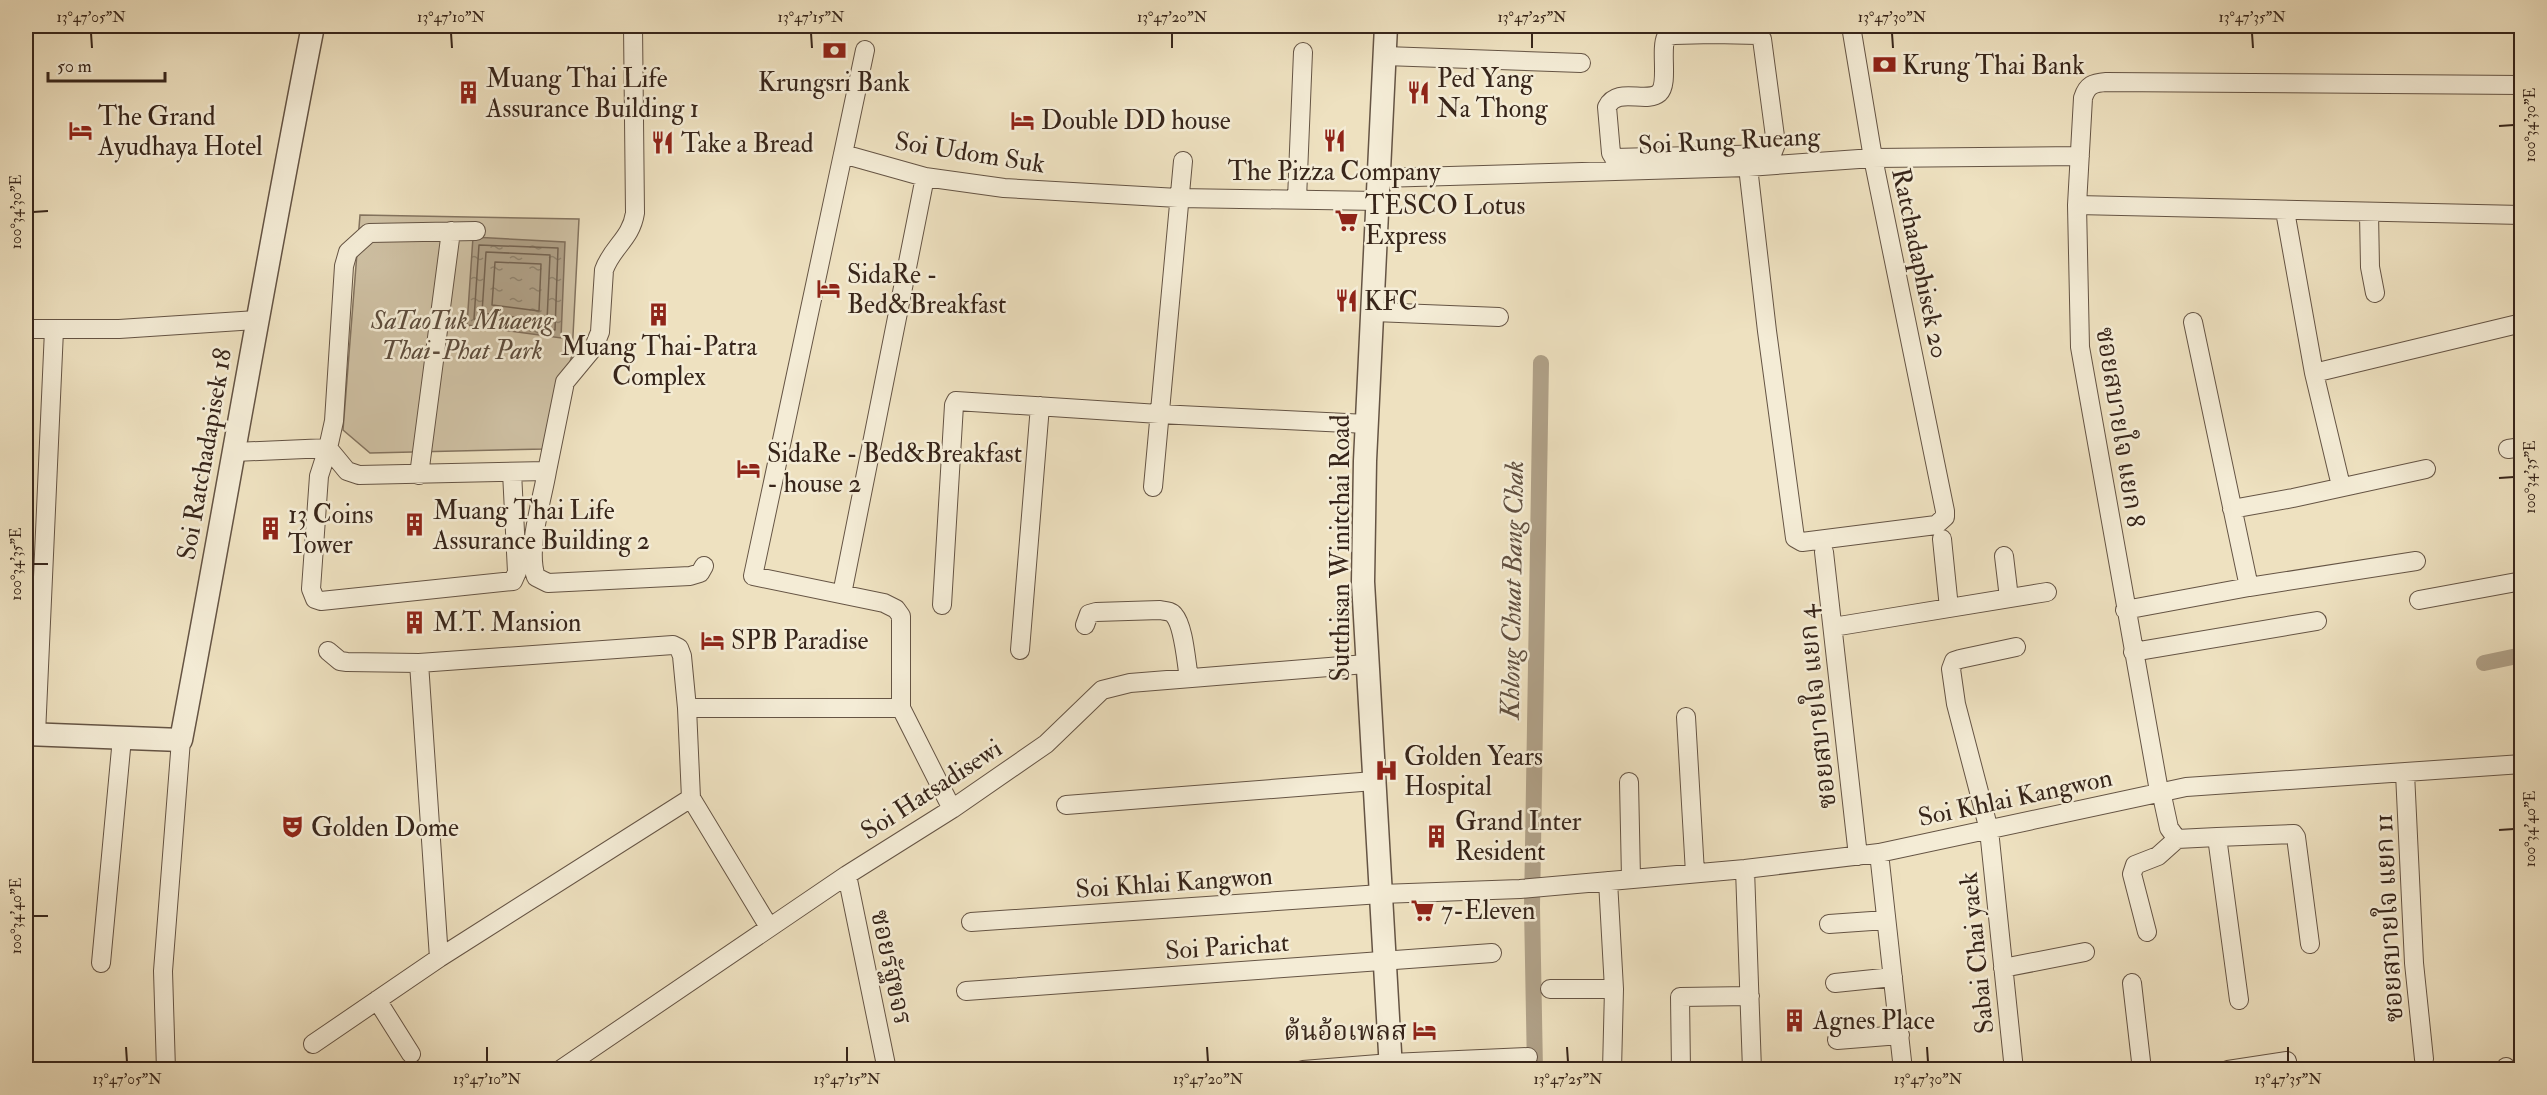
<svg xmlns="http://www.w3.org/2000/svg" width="2547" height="1095" font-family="'IM FELL Double Pica','Noto Serif Thai',serif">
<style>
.green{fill:#cfc1a4;stroke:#83735f;stroke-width:1.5}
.water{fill:url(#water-ripples);stroke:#806f5c;stroke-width:1.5}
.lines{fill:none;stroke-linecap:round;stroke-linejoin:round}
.shore{stroke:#746351;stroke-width:1.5}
.canal{stroke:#b0a188;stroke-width:16}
.minor-casing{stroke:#655444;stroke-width:20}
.tertiary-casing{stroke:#655444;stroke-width:25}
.minor{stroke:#f4ecd6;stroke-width:18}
.tertiary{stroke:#f4ecd6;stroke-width:22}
.ticks{fill:none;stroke:#37251a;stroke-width:2}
.labels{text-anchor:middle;stroke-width:5;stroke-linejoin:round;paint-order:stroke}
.poi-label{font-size:26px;fill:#37251a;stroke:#f4ecd6;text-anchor:start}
.street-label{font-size:26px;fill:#37251a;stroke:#f4ecd6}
.park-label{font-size:26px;font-style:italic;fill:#5d4c3c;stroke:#f4ecd6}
.water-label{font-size:27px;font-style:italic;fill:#615040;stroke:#f4ecd6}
.neatline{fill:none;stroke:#37251a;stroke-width:2}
.ticks-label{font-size:15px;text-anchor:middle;fill:#37251a}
</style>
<defs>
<pattern id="water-ripples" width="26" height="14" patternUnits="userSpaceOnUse" patternTransform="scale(1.5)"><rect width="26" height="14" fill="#b0a188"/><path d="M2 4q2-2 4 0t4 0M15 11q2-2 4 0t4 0" fill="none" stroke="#90836e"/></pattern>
</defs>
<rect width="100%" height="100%" fill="#eee1c0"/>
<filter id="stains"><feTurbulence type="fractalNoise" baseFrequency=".00333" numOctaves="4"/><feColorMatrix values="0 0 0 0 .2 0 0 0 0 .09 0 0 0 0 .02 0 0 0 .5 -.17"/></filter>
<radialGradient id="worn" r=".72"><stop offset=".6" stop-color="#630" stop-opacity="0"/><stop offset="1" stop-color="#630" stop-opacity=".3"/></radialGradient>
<path class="green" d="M360,215L579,219L572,355L545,449L370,453L343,430Z"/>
<path class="water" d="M473,237L565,242L561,338L467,325Z"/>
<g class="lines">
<path class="shore" d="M479,245L558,248L555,330L474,319Z
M486,252L550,255L547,321L482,313Z
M495,262L541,264L539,311L492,305Z"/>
<path class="canal" d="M2484,663L2522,655
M1535,1070L1532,907L1541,363"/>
<defs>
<path id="minor" d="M1713,34L1758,35L1762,39L1776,144L1772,154L1614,158L1611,153L1607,107C1617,86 1646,104 1659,93C1669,84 1660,50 1666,37L1674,35Z
M1385,56L1581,63
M843,154L865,50
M1748,167L1767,331L1795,538L1802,542L1936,525L1945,517V511L1873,158L1851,26
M1381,178L1748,167L1873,158L2080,156
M1297,199L1303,52
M2077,205L2522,215
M2285,211L2314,373L2341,486
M2369,213L2370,267L2375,293
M476,231L369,233L348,252L344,266L334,421L328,448L347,471L359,475L547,471L565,382L594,347L600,332L604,270C612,247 631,239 635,213L633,26
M1374,312L1499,317
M2193,322L2249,587
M26,329H119L257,320
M2314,373L2522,323
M2508,449L2522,447
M235,452L328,448L319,476L311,589L315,599L321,601L513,581L517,572L512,472
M547,471C542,501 526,549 536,577L548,583L690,576L700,573L704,566
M419,475L451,231
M1153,487L1183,161
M2232,509L2293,498L2426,469
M1942,539L1949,608
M1824,552L1858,856
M2004,556L2009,598
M842,594L925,177
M2419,600L2522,581
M942,605L954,405L956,401L1159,414L1367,424
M2125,610L2249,587L2416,561
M1085,625L1089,614L1096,612L1160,610C1165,611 1171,611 1174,615C1184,626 1186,662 1189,678
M1833,627L2047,592
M1020,650L1040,406
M328,651L340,661L347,662L419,663L673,645L679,648L682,656L687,708L691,798L769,927
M2133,652L2317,621
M419,663L439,958
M687,708H901
M1686,717L1695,873
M36,734L54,330
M2405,773L2414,963L2424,1059
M1629,782L1631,878
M2159,791L2080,347L2077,205L2083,98C2087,85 2093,83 2106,82L2522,85
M2161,791L2169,828L2177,839L2217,837L2239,1000
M1066,805L1374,781
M952,809L901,708V616L896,609L884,603L753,576L843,154L925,177L1004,188L1178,198L1379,201
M2217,837L2294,834L2296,837L2310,944
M1879,853L1903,1070
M1745,869L1752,1070
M847,875L887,1070
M971,922L1381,894L1520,889L1745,869L1879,853L2186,787L2522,764
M1829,924L1886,920
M2147,932L2132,874L2135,865L2158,856L2177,839
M101,963L122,738
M2003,968L2085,952
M1835,983L1893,977
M2132,983L2142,1070
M1550,989H1614L1608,881
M966,991L1492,953
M377,1000L411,1054
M1837,1040L1900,1035
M313,1044L439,958L691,798
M2506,1067L2507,1070
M166,1070L163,971L181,740
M560,1070L847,875L952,809L1046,744L1102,690L1130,683L1366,664
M1303,1070L1391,1063L1528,1057
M1612,1070L1614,989
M1681,1070L1680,997L1750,996
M2014,1070L1989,830L1956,704L1951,669L1954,661L1960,659L2016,647
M2228,1070L2287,1061"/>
<path id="tertiary" d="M1386,26L1365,461L1363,582L1391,1070
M26,734L181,740C226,502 266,263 313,26"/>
</defs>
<use href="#minor" class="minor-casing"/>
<use href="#tertiary" class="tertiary-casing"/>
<use href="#minor" class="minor"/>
<use href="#tertiary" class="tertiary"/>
</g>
<path class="ticks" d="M91,33L92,48M451,33L452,48M811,33L812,48M1172,33V48M1532,33V48M1892,33L1893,48M2252,33L2253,48M2499,126L2514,125M33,212L48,211M2499,478L2514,477M33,564H48M2499,830L2514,829M33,916H48M126,1047L127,1062M487,1047V1062M847,1047V1062M1207,1047L1208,1062M1567,1047L1568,1062M1927,1047L1928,1062M2288,1047V1062"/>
<defs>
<symbol id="bank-bare" viewBox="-9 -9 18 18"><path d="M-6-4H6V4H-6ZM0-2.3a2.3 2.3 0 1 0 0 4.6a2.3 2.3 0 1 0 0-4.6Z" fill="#8f2418" stroke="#f4ecd6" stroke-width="2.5" paint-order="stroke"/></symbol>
<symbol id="building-bare" viewBox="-9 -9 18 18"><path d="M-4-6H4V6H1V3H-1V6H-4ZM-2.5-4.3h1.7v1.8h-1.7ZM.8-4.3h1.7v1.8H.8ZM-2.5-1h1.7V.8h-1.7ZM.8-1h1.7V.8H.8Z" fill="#8f2418" stroke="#f4ecd6" stroke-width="2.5" paint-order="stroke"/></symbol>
<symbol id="restaurant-bare" viewBox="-9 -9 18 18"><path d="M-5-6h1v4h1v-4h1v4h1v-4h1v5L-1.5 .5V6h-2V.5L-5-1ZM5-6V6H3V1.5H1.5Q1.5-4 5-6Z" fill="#8f2418" stroke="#f4ecd6" stroke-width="2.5" paint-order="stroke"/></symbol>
<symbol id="hotel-bare" viewBox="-9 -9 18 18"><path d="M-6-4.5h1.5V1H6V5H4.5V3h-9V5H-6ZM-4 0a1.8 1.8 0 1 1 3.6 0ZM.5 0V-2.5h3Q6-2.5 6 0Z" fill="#8f2418" stroke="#f4ecd6" stroke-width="2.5" paint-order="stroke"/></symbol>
<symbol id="supermarket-bare" viewBox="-9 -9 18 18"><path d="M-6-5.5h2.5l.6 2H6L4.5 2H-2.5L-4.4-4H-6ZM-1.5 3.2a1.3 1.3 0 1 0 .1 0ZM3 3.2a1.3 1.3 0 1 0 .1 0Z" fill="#8f2418" stroke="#f4ecd6" stroke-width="2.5" paint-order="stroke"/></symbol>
<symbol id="hospital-bare" viewBox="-9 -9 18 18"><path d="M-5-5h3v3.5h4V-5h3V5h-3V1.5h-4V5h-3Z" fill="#8f2418" stroke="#f4ecd6" stroke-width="2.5" paint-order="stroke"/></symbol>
<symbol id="theatre-bare" viewBox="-9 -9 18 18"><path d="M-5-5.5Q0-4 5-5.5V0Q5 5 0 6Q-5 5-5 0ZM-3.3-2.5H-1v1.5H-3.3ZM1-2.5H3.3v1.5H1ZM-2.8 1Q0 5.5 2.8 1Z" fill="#8f2418" stroke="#f4ecd6" stroke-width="2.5" paint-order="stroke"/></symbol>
</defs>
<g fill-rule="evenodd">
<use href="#bank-bare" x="818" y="34" width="33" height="33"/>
<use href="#bank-bare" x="1868" y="48" width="33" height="33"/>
<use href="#building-bare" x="452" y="76" width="33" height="33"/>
<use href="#restaurant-bare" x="1402" y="76" width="33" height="33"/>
<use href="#hotel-bare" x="1006" y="104" width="33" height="33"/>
<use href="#hotel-bare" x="64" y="114" width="33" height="33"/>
<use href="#restaurant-bare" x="1318" y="124" width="33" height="33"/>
<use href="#restaurant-bare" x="646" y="126" width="33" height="33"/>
<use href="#supermarket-bare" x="1330" y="204" width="33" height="33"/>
<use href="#hotel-bare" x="812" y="272" width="33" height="33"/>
<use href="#restaurant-bare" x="1330" y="284" width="33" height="33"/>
<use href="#building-bare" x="642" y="298" width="33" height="33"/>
<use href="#hotel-bare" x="732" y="452" width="33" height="33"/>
<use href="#building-bare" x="398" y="508" width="33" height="33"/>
<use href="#building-bare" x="254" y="512" width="33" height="33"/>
<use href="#building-bare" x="398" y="606" width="33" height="33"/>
<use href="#hotel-bare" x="696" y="624" width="33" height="33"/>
<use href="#hospital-bare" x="1370" y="754" width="33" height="33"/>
<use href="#theatre-bare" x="276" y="810" width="33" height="33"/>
<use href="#building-bare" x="1420" y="820" width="33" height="33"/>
<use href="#supermarket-bare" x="1406" y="894" width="33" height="33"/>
<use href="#building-bare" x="1778" y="1004" width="33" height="33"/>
<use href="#hotel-bare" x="1408" y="1014" width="33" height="33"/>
</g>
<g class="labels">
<g class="poi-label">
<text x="1902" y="74">Krung Thai Bank</text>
<text x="486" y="87">Muang Thai Life<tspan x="486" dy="30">Assurance Building 1</tspan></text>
<text x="1437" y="87">Ped Yang<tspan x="1437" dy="30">Na Thong</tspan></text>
<text x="834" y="91" text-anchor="middle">Krungsri Bank</text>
<text x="98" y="125">The Grand<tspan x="98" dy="30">Ayudhaya Hotel</tspan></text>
<text x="1041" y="129">Double DD house</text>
<text x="681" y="152">Take a Bread</text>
<text x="1334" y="180" text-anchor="middle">The Pizza Company</text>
<text x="1365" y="214">TESCO Lotus<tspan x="1365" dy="30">Express</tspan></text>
<text x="847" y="283">SidaRe -<tspan x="847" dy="30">Bed&amp;Breakfast</tspan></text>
<text x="1364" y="310">KFC</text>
<text x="659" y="355" text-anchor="middle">Muang Thai-Patra<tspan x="659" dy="30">Complex</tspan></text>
<text x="767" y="462">SidaRe - Bed&amp;Breakfast<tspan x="767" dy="30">- house 2</tspan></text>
<text x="433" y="519">Muang Thai Life<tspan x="433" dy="30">Assurance Building 2</tspan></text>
<text x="288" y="523">13 Coins<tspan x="288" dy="30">Tower</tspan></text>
<text x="433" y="631">M.T. Mansion</text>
<text x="731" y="649">SPB Paradise</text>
<text x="1404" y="765">Golden Years<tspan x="1404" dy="30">Hospital</tspan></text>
<text x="1455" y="830">Grand Inter<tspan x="1455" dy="30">Resident</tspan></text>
<text x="311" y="836">Golden Dome</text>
<text x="1441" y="919">7-Eleven</text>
<text x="1813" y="1029">Agnes Place</text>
<text x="1407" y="1040" text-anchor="end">ต้นอ้อเพลส</text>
</g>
<g class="street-label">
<text transform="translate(1729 140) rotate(-3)" y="9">Soi Rung Rueang</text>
<text transform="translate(970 152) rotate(9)" y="9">Soi Udom Suk</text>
<text transform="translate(1921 263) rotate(78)" y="9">Ratchadaphisek 20</text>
<text transform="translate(2121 427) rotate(81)" y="9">ซอยสบายใจ แยก 8</text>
<text transform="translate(204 454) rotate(-80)" y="9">Soi Ratchadapisek 18</text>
<text transform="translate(1340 548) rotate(-90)" y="9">Sutthisan Winitchai Road</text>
<text transform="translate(1816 707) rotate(-96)" y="9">ซอยสบายใจ แยก 4</text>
<text transform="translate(931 789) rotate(-33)" y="9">Soi Hatsadisewi</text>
<text transform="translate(2015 797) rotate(-12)" y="9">Soi Khlai Kangwon</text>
<text transform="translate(1174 882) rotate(-4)" y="9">Soi Khlai Kangwon</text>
<text transform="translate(2388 918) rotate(-93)" y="9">ซอยสบายใจ แยก 11</text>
<text transform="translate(1227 946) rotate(-4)" y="9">Soi Parichat</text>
<text transform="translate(1976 953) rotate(-96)" y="9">Sabai Chai yaek</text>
<text transform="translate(892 967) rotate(78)" y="9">ซอยรัฐขจร</text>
</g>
<g class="park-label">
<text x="462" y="329">SaTaoTuk Muaeng<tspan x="462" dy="30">Thai-Phat Park</tspan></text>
</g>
<g class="water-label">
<text transform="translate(1512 590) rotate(-89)" y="9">Khlong Chuat Bang Chak</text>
</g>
</g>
<rect width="2547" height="1095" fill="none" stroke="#eee1c0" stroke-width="66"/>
<path d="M48 72v9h117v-9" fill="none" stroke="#37251a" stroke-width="3"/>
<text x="57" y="72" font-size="18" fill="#37251a" stroke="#f4ecd6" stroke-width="4.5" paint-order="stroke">50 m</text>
<rect x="33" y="33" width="2481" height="1029" class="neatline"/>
<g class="ticks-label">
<text x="91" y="22">13°47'05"N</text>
<text x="451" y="22">13°47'10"N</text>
<text x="811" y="22">13°47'15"N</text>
<text x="1172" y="22">13°47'20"N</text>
<text x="1532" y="22">13°47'25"N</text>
<text x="1892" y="22">13°47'30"N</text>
<text x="2252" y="22">13°47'35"N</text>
<text transform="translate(2530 125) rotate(-90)" y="5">100°34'30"E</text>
<text transform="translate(16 212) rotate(-90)" y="5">100°34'30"E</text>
<text transform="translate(2530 477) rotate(-90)" y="5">100°34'35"E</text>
<text transform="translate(16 564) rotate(-90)" y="5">100°34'35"E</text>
<text transform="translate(2530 829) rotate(-90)" y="5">100°34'40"E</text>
<text transform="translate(16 916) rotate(-90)" y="5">100°34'40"E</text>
<text x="127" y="1084">13°47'05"N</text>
<text x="487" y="1084">13°47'10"N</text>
<text x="847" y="1084">13°47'15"N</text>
<text x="1208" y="1084">13°47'20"N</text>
<text x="1568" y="1084">13°47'25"N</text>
<text x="1928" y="1084">13°47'30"N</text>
<text x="2288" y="1084">13°47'35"N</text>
</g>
<rect width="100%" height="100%" filter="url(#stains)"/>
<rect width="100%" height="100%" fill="url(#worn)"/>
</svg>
